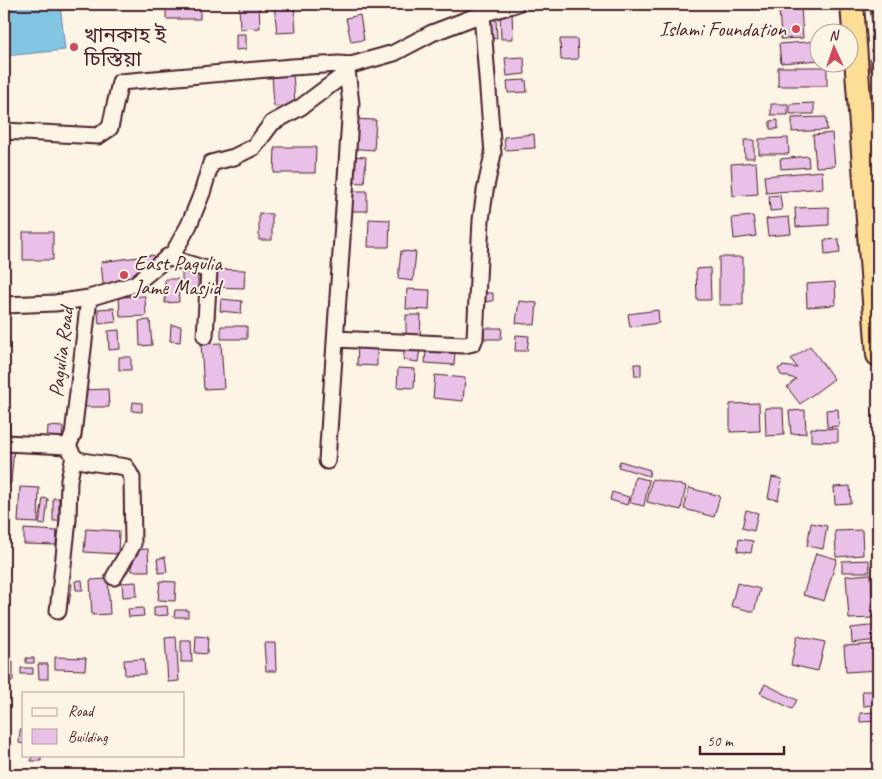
<svg xmlns="http://www.w3.org/2000/svg" width="882" height="779" font-family="Caveat,'Noto Sans Bengali',sans-serif">
<style>
.water{fill:#83c6e4;stroke:#6c839a}
.building{fill:#e8c0e8;stroke:#4a1f2b}
.lines{fill:none;stroke-linecap:round;stroke-linejoin:round}
.minor-casing{stroke:#4a1f2b;stroke-width:19}
.highway-casing{stroke:#4a1f2b;stroke-width:26}
.minor{stroke:#fcf5e5;stroke-width:15}
.highway{stroke:#fdde96;stroke-width:22}
.poi-dot{fill:#d1495b;stroke:#fcf5e5;stroke-width:2}
.labels{text-anchor:middle;stroke-width:4;stroke-linejoin:round;paint-order:stroke}
.poi-label{font-size:21px;fill:#4a1f2b;stroke:#fcf5e5;text-anchor:start}
.street-label{font-size:21px;fill:#4a1f2b;stroke:#fcf5e5}
</style>
<rect width="100%" height="100%" fill="#fcf5e5"/>
<filter id="ink" filterUnits="userSpaceOnUse"><feTurbulence type="fractalNoise" baseFrequency=".02" numOctaves="2"/><feDisplacementMap in="SourceGraphic" scale="10" xChannelSelector="R" yChannelSelector="G"/><feConvolveMatrix kernelMatrix="1 2 1 2 8 2 1 2 1" color-interpolation-filters="sRGB"/></filter>
<g filter="url(#ink)">
<path class="water" d="M4,4H60L65,50L4,56Z"/>
<path class="building" d="M166,4H200V19H166Z
M239,4H259L260,28L240,29Z
M274,4H294L296,32L277,33Z
M403,4H436L403,6Z
M869,4H878V20L872,21Z
M801,7L803,38L781,39L779,9Z
M512,11L513,39H501L500,12Z
M360,15L364,40L351,42L346,18Z
M496,19L497,38L486,39L485,20Z
M236,34H246V49L236,50Z
M560,39H577L578,59L561,60Z
M819,41L820,60L781,63L779,44Z
M524,57L525,74L507,76L505,58Z
M870,59H878V71H871Z
M778,67H827V86H778Z
M293,72L295,105L274,107L272,73Z
M875,78H878V91H875Z
M526,80L527,92L508,93L507,81Z
M814,103V114H790V104Z
M771,104H788V115H771Z
M826,117L827,130L792,132V118Z
M350,119L376,120L374,150L348,148Z
M778,120V129H770V121Z
M832,133L835,166L816,167L813,135Z
M534,134L535,148L505,150L504,137Z
M873,136H878V174H873Z
M788,138L789,154H759V139Z
M744,140H754V158H745Z
M275,147H316L315,173H274Z
M349,156L366,157L364,183L348,182Z
M808,156L809,167L781,169L780,159Z
M756,162L758,194L733,196L731,164Z
M822,171L823,188L766,193L764,176Z
M348,191H367V211H347Z
M780,195L782,210L770,211L769,196Z
M829,207V225L796,227L795,208Z
M259,213L272,214V240H259Z
M753,216L756,236L734,239L732,218Z
M789,217L791,234L768,236L766,219Z
M369,219L390,220L389,247H368Z
M23,232H53V260H23Z
M839,239L840,253L825,255L824,240Z
M401,251L416,252L413,281L398,279Z
M153,255L158,265L104,294L101,262Z
M719,257H743V305H719Z
M182,267H198V291H182Z
M710,268L711,300H697L696,269Z
M213,269L245,270L244,288L212,287Z
M165,279H178L179,302L165,303Z
M835,282L836,305L807,307L806,284Z
M407,289L430,290L429,310L406,309Z
M479,293H493V301L479,302Z
M145,296L146,316L120,317L119,297Z
M221,299L242,301L241,313L220,311Z
M519,301L537,303L535,325L516,323Z
M114,308L116,322L99,324L98,309Z
M658,310L659,323L630,327L628,314Z
M406,315H421L420,338H406Z
M150,320L152,345L140,346L139,321Z
M171,325L181,326L180,342L170,341Z
M221,326H247V339H221Z
M484,328H502L501,339H484Z
M119,330L120,349L109,350L108,331Z
M516,335L529,336L527,351H515Z
M358,341L377,342V366L357,365Z
M221,343L224,388L204,389L201,344Z
M810,346L834,379L800,404L787,387L796,379L781,375L778,369L783,366L797,368L791,359Z
M405,347L420,349L418,362L403,360Z
M426,350L455,352L454,365L425,363Z
M119,357H131V370H119Z
M634,364H641V376H635Z
M398,368L415,369L414,388L397,387Z
M435,375L465,378L463,401L433,398Z
M108,389L109,407H84L83,390Z
M133,402L142,403V412L132,411Z
M759,403L760,431L730,432V404Z
M765,408H783L784,435L766,436Z
M838,409L839,426L827,427L826,410Z
M805,410L806,433L791,434L789,411Z
M4,417H9L10,437H4Z
M48,426L63,427L62,443L47,442Z
M811,428L838,429V442L811,441Z
M4,447L14,448L11,483L4,482Z
M620,461L650,470L649,476L618,467Z
M635,477L649,480L644,506L630,503Z
M772,477L782,479L778,500L768,498Z
M652,479L686,486L681,510L647,502Z
M850,486L851,503L835,504L834,487Z
M20,487L39,488L38,523L18,522Z
M689,488L720,496L714,517L684,509Z
M612,492L629,497L627,505L610,500Z
M43,498L48,499L45,525L39,524Z
M53,498H59V521H53Z
M746,510L758,513L754,531L742,528Z
M811,523L827,526L823,549L807,546Z
M24,529L57,531L56,545L24,544Z
M86,529L119,531L118,554L84,552Z
M862,530L863,555L836,557L835,531Z
M739,539L753,541L751,553L737,551Z
M148,549L149,571H132L131,550Z
M816,553L837,559L824,601L803,595Z
M165,557L167,572L159,573L157,559Z
M869,560L870,572H842V561Z
M871,574L873,618L849,619L846,576Z
M108,579L110,614L92,615L90,580Z
M82,580L83,590H76L75,581Z
M160,581L176,582L175,601L158,600Z
M136,582L137,596L123,597L122,583Z
M64,583L72,584L69,604L61,603Z
M737,583L760,589L754,612L731,606Z
M167,606L168,615L154,616V607Z
M143,608L144,616L129,617L128,609Z
M175,610H188V617H174Z
M878,625V640L852,643L851,628Z
M196,636L208,637L207,654L195,653Z
M797,636L825,642L818,671L791,665Z
M176,637L179,681L168,682L165,638Z
M181,641H191L192,662H181Z
M264,643H275L276,671H266Z
M878,644V670L846,672L844,646Z
M55,657L86,658L85,670L55,669Z
M26,658H34V663H26Z
M144,659L145,674L125,675L124,660Z
M4,662H13V681H4Z
M38,664H48V679H39Z
M21,668H33V674H21Z
M765,684L797,700L792,709L760,693Z
M862,691H877V705L863,706Z
M878,712V721L860,722V713Z
M874,727H878V768H876Z
M20,730H24V744L19,743Z
M32,755H41V761H31Z"/>
<g class="lines">
<defs>
<path id="minor" d="M4,131L98,136L110,128L120,82L292,67L339,64L351,65L394,53L432,33L482,14L516,4
M167,257L209,270L205,336
M4,305L55,303L89,298
M335,339L465,345L473,343L475,338L481,220L485,191L493,154L482,14
M4,443L68,446L73,435L89,298L135,284L174,252L189,225L202,193L211,163L234,157L254,147L272,123L301,107L341,77L351,65
M68,446L75,459C92,464 109,464 126,467L132,478L133,544L114,577
M327,461L351,104L347,70
M58,611L68,520L69,480L74,456"/>
<path id="highway" d="M852,4L878,355"/>
</defs>
<use href="#minor" class="minor-casing"/>
<use href="#highway" class="highway-casing"/>
<use href="#minor" class="minor"/>
<use href="#highway" class="highway"/>
</g>
</g>
<g class="poi-dot">
<circle cx="796" cy="29" r="5"/>
<circle cx="74" cy="47" r="5"/>
<circle cx="124" cy="275" r="5"/>
</g>
<g class="labels">
<g class="poi-label">
<text x="786" y="36" text-anchor="end">Islami Foundation</text>
<text x="84" y="42">খানকাহ ই<tspan x="84" dy="24">চিস্তিয়া</tspan></text>
<text x="134" y="270">East Pagulia<tspan x="134" dy="24">Jame Masjid</tspan></text>
</g>
<g class="street-label">
<text transform="translate(61 352) rotate(-83)" y="7">Pagulia Road</text>
</g>
</g>
<rect width="882" height="779" fill="none" stroke="#fcf5e5" stroke-width="20"/>
<rect x="10" y="10" width="862" height="759" fill="none" stroke="#4a1f2b" stroke-width="2" filter="url(#ink)"/>
<rect x="22" y="692" width="162" height="65" fill="#fcf5e5" stroke="#b59f9b"/>
<rect x="32" y="708" width="25" height="8" fill="#fcf5e5" stroke="#b59f9b"/>
<text x="68" y="716" font-size="15" fill="#4a1f2b">Road</text>
<rect x="32" y="729" width="25" height="15" fill="#e8c0e8" stroke="#b59f9b"/>
<text x="68" y="742" font-size="15" fill="#4a1f2b">Building</text>
<g transform="translate(834 48) rotate(357)"><circle r="24" fill="#fcf5e5" stroke="#b59f9b"/>
<path d="M0-4L9 19L0 12L-9 19Z" fill="#d1495b"/>
<text y="-8" font-size="14" font-weight="bold" text-anchor="middle" fill="#4a1f2b">N</text>
</g>
<path d="M700 746v8h84v-8" fill="none" stroke="#4a1f2b" stroke-width="2.5"/>
<text x="707" y="746" font-size="15" fill="#4a1f2b" stroke="#fcf5e5" stroke-width="4" paint-order="stroke">50 m</text>
</svg>
